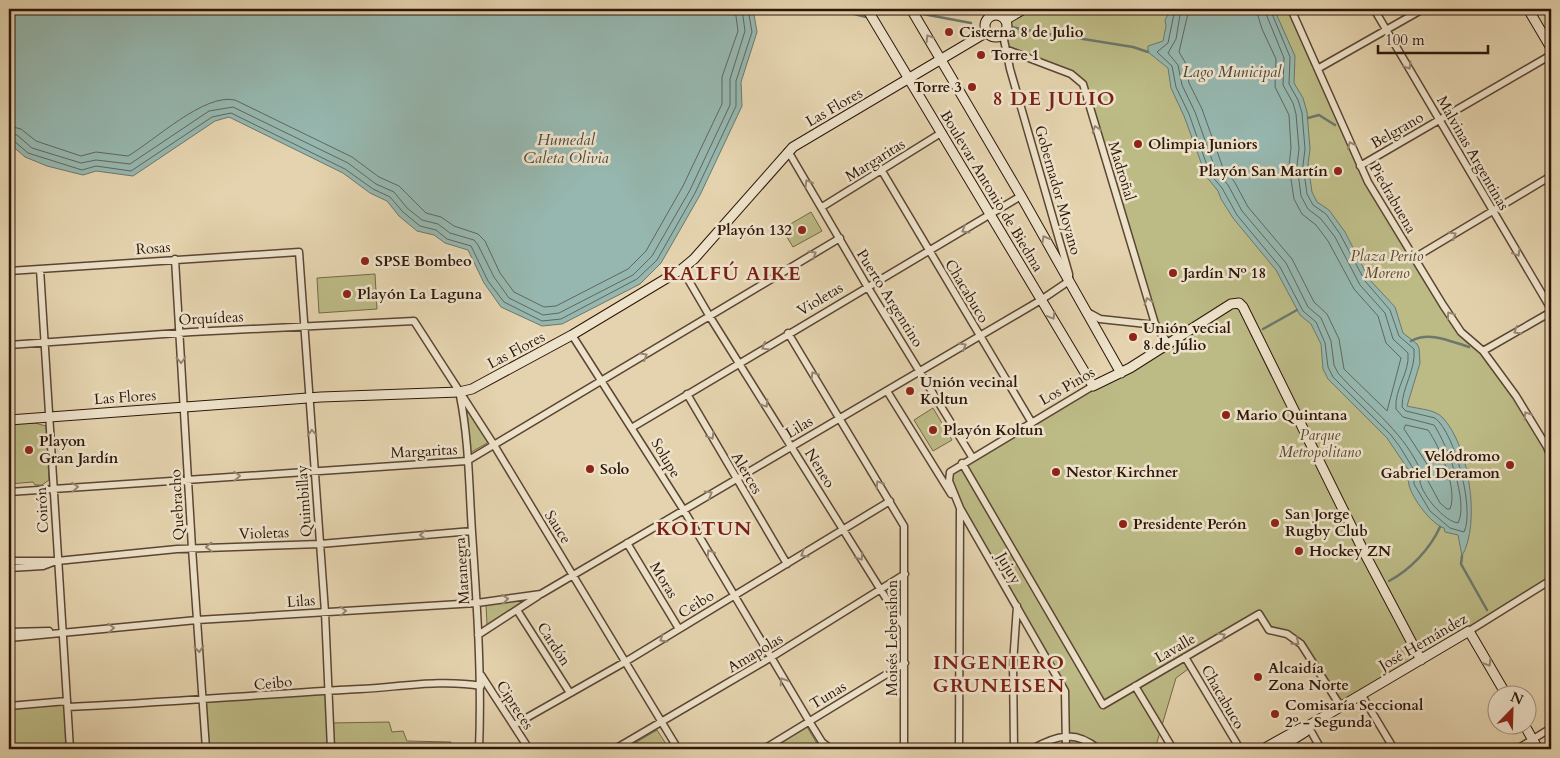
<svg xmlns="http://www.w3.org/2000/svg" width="1560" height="758" font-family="Cardo,serif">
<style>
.green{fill:#bcba85;stroke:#756848}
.water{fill:#96b7af;stroke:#6c776d}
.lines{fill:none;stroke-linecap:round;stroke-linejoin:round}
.shore{stroke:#62665c;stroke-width:1}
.stream{stroke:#6c776d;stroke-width:2.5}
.street-casing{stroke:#5c4533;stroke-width:9}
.secondary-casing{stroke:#2e160a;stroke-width:11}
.street{stroke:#ede2ca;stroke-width:6}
.secondary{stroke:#ede2ca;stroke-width:9}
.oneway{stroke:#978674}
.poi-dot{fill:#8f2418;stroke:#ede2ca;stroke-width:2}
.labels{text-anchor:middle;stroke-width:5;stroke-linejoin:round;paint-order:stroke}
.poi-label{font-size:15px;font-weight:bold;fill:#2e160a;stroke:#ede2ca;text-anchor:start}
.street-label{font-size:15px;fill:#2e160a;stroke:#ede2ca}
.park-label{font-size:15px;font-style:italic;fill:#59472f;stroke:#ede2ca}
.water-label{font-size:16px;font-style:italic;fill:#4d463c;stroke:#ede2ca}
.district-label{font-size:20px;font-weight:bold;letter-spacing:1px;fill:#7a1f14;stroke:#ede2ca}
</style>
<rect width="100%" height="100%" fill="#e4d3ae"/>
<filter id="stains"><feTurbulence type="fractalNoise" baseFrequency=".004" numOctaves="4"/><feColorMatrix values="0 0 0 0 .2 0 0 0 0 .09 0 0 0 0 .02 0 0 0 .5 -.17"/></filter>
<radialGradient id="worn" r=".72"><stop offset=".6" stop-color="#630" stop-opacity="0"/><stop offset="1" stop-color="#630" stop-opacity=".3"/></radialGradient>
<path class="green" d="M1024,9H1291L1360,166L1461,332L1483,351L1516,396L1551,457V580L1341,707L1301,644L1287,634L1269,630L1259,615L1185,657L1191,667L1176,678L1155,749H1066L1065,691L960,508L950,472L1169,344L1156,327L1083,84L1078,78L1008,51L1003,35L1007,29V23Z
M811,212L822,231L793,247L782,229Z
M375,274L377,309L319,313L317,278Z
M462,401L489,442L468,454Z
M933,408L952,440L933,451L914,420Z
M35,423L46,426L49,480L42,485H35L33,482L9,484V424Z
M902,582V618L886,593Z
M526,599L487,625L486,605Z
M328,691L330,723L389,722L392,732L403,731L407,741L451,742V749H206L202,701Z
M67,701L70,749H9V706Z
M806,725L816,742L823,747L774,746Z
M657,730L666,744L635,743Z"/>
<path class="water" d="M9,9H753L757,32L741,82L742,106L700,195L661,263L640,284L562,324L542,326L501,307L484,283L468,250L445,243L434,235L417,231L399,216L387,201L370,193L343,173L229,117L215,121L133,176L96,171L83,175L47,166L25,157L9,143Z
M1171,9H1274L1295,56L1294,83L1303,98L1307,112L1310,149L1308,164L1312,192L1317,202L1329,210L1345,232L1369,279L1395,307L1403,333L1417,344L1419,348L1420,363L1407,406C1418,409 1435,409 1443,418C1469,446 1481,523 1462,556L1458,535L1445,532L1444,528C1431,524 1412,498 1409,485C1408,481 1409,476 1410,472L1387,438L1328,379L1323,369L1321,344L1311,324L1300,315L1276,270L1233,218L1221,199L1218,191L1206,176L1184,116L1171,88L1168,68L1148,52V46L1163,41L1166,26L1165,20Z"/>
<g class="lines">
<path class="shore" d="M1175,9L1168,43L1157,52L1172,66L1176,87L1189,114L1210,174L1222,188L1237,215L1280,267L1303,311L1316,322L1325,343L1328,367L1333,377L1391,435L1400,447L1414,470V484L1430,511L1450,528L1464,532C1475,510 1455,433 1435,418L1406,411L1402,407C1402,387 1416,370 1414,349L1399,336L1390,310L1365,281L1340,234L1326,214L1313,205L1307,194L1303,165L1305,149L1302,113L1298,100L1289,84L1290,57L1270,9
M1181,9L1176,39L1168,53L1178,65L1182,85L1195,112L1216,171L1228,185L1242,211L1286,263L1308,307L1321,318L1331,341L1334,365L1338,373C1365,404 1401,429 1419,467C1422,472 1419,476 1420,482C1423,496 1444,521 1458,523C1469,502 1447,444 1434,425L1403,417L1396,409C1394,389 1410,373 1408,353L1393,339L1385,313L1360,285L1335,237L1321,219L1308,209L1301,196L1297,165L1299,149L1296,114L1293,103L1283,85L1284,58L1264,9
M1189,9L1179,52L1185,62L1189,83L1202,109L1223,168L1234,181L1248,207L1292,259L1314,302L1327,314L1339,339L1344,369L1387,411L1401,358L1386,343L1378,316L1354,289L1328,241L1316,225L1302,214L1294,199L1289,166L1291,148L1289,115L1275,87L1276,59L1262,29L1256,9
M9,126L21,129L36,141L81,156L96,152L128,156C154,141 204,93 235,100L352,157L379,177L399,186L426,213L441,217L454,226L478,234L485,241L500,273L514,292L544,307L556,306L628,269L646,251L683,186L722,104V77L738,31L735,9
M9,133L17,135L32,148L81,163L96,160L130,164L209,111L233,107L348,163L376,184L394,192L407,208L422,220L438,224L450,233L474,240L478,245L494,277L509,298L543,315L559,313L633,275L652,256L690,190L730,105V79L745,31L742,9
M9,140H13L28,153L82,170L96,166L131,171L212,117L231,113L345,169L373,189L390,197L403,212L420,226L436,230L447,239L471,246L488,281L504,302L542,321L561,319L637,279L657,260L695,193L736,106V81L752,32L748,9
M1406,425L1428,430C1440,447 1458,489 1450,509H1447L1440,503L1428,481L1427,464L1404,429Z"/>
<path class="stream" d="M835,9L866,17
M1168,9L1170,11
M877,14H909
M923,14L971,23
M1011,27L1061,36
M1071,37L1133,47L1148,52
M1308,118L1319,115L1335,125
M1263,329L1297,310
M1411,341C1430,331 1449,341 1469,347
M1462,556L1461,564L1487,610
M1389,581C1410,570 1430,549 1440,527"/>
<defs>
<path id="street" d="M987,9L993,16
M1291,9L1368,182L1443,305L1461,332L1483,351L1516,396L1547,447L1551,457
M1374,9L1551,309
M1005,49L1071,74L1083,84L1156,327L1169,344
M1319,68L1423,9
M788,151L867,286L972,457
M1360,166L1551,55
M882,171L1032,423
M822,207L941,133
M1414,258L1551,176
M175,259L192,548L206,749
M40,269L70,749
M682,269L710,317L904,627
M9,271L299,252L325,612L331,749
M1089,313L1100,319L1156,325
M788,333L904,526V749
M572,335L683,509L809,721L822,742L831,749
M9,345L192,332L414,321L494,445L678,749
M1483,351L1551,312
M887,391L951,494
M687,394L787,564
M460,396C469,440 469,487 472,532C477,605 482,677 479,749
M633,427L1021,196
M962,463L1103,705L1259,614L1269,630L1287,634L1301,644L1341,707
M9,492L467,461L840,238
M960,508L1065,691L1066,749
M627,543L679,629
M9,561H57L177,549L320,544L472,531
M9,568L43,566L56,561
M517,610L570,693
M1469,631L1551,580
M9,632L49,631
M478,635L538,596
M9,638L197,620L477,603L541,594L1041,300L1069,281V274L1010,69L1003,35
M1185,657L1240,749
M481,675L529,749
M1135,686L1173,749
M1361,694L1394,749
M9,706L67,701
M68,707C165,703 262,694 360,689C399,687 442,679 481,686
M514,725L625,662L890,501
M1308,726L1321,749
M619,747L701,749
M615,749L770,658L905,574
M764,749L905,663
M959,749L960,508L949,481L950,472L1093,386
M1014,749L1013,664L1017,606
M1032,749C1055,736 1075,729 1098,749
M1517,749L1551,728"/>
<path id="secondary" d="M867,9L1093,386L1130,368L1231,304L1239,303L1243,307L1366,556L1421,660
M911,9L1021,196L1121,373
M1528,9L1551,48
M985 26a11 11 0 1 1 22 0a11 11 0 1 1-22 0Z
M1005,20L1024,9
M9,420L321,397L459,392L472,389L572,335L682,269L694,259L793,147L987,32
M1525,726L1538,749
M1263,749L1301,728L1308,726L1469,631L1507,696
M1278,749L1305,732L1308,726"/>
</defs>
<use href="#street" class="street-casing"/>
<use href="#secondary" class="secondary-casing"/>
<use href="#street" class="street"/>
<use href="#secondary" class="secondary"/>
</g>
<defs><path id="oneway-chevron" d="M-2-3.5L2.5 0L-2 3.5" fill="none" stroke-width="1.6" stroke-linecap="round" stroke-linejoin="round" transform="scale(1.25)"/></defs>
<g class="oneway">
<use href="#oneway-chevron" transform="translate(929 38) rotate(-121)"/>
<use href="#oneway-chevron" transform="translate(1408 66) rotate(59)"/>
<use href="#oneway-chevron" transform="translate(1096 129) rotate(-107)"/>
<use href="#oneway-chevron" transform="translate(1351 145) rotate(-114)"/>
<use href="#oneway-chevron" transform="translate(808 183) rotate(-121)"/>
<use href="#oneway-chevron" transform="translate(965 230) rotate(149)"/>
<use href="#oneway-chevron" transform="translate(1453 235) rotate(-31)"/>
<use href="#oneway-chevron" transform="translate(1045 239) rotate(-119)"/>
<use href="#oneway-chevron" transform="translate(1517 253) rotate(59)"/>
<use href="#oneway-chevron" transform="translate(813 254) rotate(-31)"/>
<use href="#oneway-chevron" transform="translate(1148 301) rotate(-107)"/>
<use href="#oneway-chevron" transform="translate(1450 315) rotate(-124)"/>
<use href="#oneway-chevron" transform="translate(1052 316) rotate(59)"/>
<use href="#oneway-chevron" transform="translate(1517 331) rotate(150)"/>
<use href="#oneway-chevron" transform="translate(963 346) rotate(-31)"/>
<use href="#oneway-chevron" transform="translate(765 347) rotate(149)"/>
<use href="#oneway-chevron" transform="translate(644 356) rotate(-31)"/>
<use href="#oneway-chevron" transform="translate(181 360) rotate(87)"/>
<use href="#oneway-chevron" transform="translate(814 375) rotate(-122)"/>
<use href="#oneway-chevron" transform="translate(765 404) rotate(58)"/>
<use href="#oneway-chevron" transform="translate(1527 415) rotate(-122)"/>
<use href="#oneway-chevron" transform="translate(312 433) rotate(-93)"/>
<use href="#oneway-chevron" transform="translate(711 436) rotate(59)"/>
<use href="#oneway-chevron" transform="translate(237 476) rotate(-4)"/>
<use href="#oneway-chevron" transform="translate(879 484) rotate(-122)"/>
<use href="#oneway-chevron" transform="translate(75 487) rotate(-4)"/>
<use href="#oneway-chevron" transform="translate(709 494) rotate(-30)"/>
<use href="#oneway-chevron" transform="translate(423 535) rotate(175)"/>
<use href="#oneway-chevron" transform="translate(209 547) rotate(178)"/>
<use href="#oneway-chevron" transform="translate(710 553) rotate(-121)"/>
<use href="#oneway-chevron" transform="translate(804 554) rotate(149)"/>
<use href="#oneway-chevron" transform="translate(860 557) rotate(58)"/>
<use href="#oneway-chevron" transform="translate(505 599) rotate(-6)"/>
<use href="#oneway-chevron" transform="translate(343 611) rotate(-3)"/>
<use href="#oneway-chevron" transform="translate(111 628) rotate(-5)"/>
<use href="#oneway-chevron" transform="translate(1222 636) rotate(-30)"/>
<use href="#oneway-chevron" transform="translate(663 639) rotate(149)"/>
<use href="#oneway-chevron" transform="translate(1296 642) rotate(39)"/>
<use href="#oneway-chevron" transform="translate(199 649) rotate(86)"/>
<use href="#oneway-chevron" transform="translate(1488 663) rotate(59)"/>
<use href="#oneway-chevron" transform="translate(783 681) rotate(-122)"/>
</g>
<g class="poi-dot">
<circle cx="949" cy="32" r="5"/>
<circle cx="981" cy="55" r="5"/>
<circle cx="972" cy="87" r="5"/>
<circle cx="1138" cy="144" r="5"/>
<circle cx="1338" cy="171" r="5"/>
<circle cx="802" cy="230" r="5"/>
<circle cx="365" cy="261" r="5"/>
<circle cx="1173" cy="273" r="5"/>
<circle cx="347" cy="294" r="5"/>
<circle cx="1133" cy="337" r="5"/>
<circle cx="910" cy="391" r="5"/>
<circle cx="1226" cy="415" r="5"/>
<circle cx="933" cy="430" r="5"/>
<circle cx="29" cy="450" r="5"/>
<circle cx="1510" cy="465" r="5"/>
<circle cx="590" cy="469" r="5"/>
<circle cx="1056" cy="472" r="5"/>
<circle cx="1275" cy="523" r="5"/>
<circle cx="1123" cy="524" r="5"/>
<circle cx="1299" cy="551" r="5"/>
<circle cx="1258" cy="677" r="5"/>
<circle cx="1275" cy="714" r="5"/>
</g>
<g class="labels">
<g class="poi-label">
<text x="959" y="37">Cisterna 8 de Julio</text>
<text x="991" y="60">Torre 1</text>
<text x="962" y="92" text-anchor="end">Torre 3</text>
<text x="1148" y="149">Olimpia Juniors</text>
<text x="1328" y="176" text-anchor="end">Playón San Martín</text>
<text x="792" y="235" text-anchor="end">Playón 132</text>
<text x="375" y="266">SPSE Bombeo</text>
<text x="1183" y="278">Jardín Nº 18</text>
<text x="357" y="299">Playón La Laguna</text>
<text x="1143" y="333">Unión vecial<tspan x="1143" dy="17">8 de Julio</tspan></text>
<text x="920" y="387">Unión vecinal<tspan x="920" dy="17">Koltun</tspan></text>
<text x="1236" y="420">Mario Quintana</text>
<text x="943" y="435">Playón Koltun</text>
<text x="39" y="446">Playon<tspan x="39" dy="17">Gran Jardín</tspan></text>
<text x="1500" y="461" text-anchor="end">Velódromo<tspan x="1500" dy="17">Gabriel Deramon</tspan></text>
<text x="600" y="474">Solo</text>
<text x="1066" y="477">Nestor Kirchner</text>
<text x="1285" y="519">San Jorge<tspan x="1285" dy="17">Rugby Club</tspan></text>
<text x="1133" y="529">Presidente Perón</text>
<text x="1309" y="556">Hockey ZN</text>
<text x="1268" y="673">Alcaidía<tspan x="1268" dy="17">Zona Norte</tspan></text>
<text x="1285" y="710">Comisaría Seccional<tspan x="1285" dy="17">2º - Segunda</tspan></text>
</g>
<g class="street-label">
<text transform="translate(834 107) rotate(-30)" y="5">Las Flores</text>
<text transform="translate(1397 130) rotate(-30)" y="5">Belgrano</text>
<text transform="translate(1473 153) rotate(60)" y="5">Malvinas Argentinas</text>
<text transform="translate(875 160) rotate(-32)" y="5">Margaritas</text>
<text transform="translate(1122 171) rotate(73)" y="5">Madroñal</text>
<text transform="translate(1058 190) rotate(74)" y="5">Gobernador Moyano</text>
<text transform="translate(992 191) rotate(59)" y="5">Boulevar Antonio de Biedma</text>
<text transform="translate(1393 198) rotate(60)" y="5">Piedrabuena</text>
<text transform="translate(153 248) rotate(-4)" y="5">Rosas</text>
<text transform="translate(967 291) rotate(59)" y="5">Chacabuco</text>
<text transform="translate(890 298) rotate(58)" y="5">Puerto Argentino</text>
<text transform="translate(820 299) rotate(-31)" y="5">Violetas</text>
<text transform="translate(211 318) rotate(-3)" y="5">Orquídeas</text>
<text transform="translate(516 350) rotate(-28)" y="5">Las Flores</text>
<text transform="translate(1067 386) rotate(-30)" y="5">Los Pinos</text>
<text transform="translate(125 397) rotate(-4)" y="5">Las Flores</text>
<text transform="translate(799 427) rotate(-31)" y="5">Lilas</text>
<text transform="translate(424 451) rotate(-3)" y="5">Margaritas</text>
<text transform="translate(666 458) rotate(59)" y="5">Solupe</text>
<text transform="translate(820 468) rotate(58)" y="5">Neneo</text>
<text transform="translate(747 473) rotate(59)" y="5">Alerces</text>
<text transform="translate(304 501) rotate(-94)" y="5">Quimbillay</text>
<text transform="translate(177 505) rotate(-93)" y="5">Quebracho</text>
<text transform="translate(42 510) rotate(-93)" y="5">Coirón</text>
<text transform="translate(558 527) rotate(58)" y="5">Sauce</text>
<text transform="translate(264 533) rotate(-2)" y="5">Violetas</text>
<text transform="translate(1009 568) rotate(60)" y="5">Jujuy</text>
<text transform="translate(462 571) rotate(-94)" y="5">Matanegra</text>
<text transform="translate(664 580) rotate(59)" y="5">Moras</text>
<text transform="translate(301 601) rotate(-4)" y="5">Lilas</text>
<text transform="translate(696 604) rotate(-32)" y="5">Ceibo</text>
<text transform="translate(892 638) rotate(-90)" y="5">Moisés Lebenshon</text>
<text transform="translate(1423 642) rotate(-30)" y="5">José Hernández</text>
<text transform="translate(554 644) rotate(57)" y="5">Cardón</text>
<text transform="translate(1175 648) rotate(-30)" y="5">Lavalle</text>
<text transform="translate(755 653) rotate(-31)" y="5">Amapolas</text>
<text transform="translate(273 683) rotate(-5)" y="5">Ceibo</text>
<text transform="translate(828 695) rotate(-31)" y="5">Tunas</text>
<text transform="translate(1223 697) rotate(60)" y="5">Chacabuco</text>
<text transform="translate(515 705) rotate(57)" y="5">Cipreces</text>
</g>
<g class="park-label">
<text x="1387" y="261">Plaza Perito<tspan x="1387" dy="17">Moreno</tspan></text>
<text x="1320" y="440">Parque<tspan x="1320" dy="17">Metropolitano</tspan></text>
</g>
<g class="water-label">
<text x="1232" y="77">Lago Municipal</text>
<text x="566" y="145">Humedal<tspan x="566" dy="18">Caleta Olivia</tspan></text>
</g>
<g class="district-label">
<text x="1054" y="105">8 DE JULIO</text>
<text x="732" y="280">KALFÚ AIKE</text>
<text x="704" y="535">KOLTUN</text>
<text x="999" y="669">INGENIERO<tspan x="999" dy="23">GRUNEISEN</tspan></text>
</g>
</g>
<rect width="1560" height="758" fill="none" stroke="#e4d3ae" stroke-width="30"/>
<rect x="10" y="10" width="1540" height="738" fill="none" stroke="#2e160a" stroke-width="2.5"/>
<rect x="15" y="15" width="1530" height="728" fill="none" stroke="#2e160a"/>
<g transform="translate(1512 710) rotate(23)"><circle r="24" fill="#ede2ca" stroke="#a1907d"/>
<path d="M0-4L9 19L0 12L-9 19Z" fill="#8f2418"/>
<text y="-8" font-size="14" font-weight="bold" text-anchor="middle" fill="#2e160a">N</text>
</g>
<path d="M1378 45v8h110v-8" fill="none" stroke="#2e160a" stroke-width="2.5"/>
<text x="1385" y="45" font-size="15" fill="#2e160a" stroke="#ede2ca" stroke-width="4" paint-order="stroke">100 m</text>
<rect width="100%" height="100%" filter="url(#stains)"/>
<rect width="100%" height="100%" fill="url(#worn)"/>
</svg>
